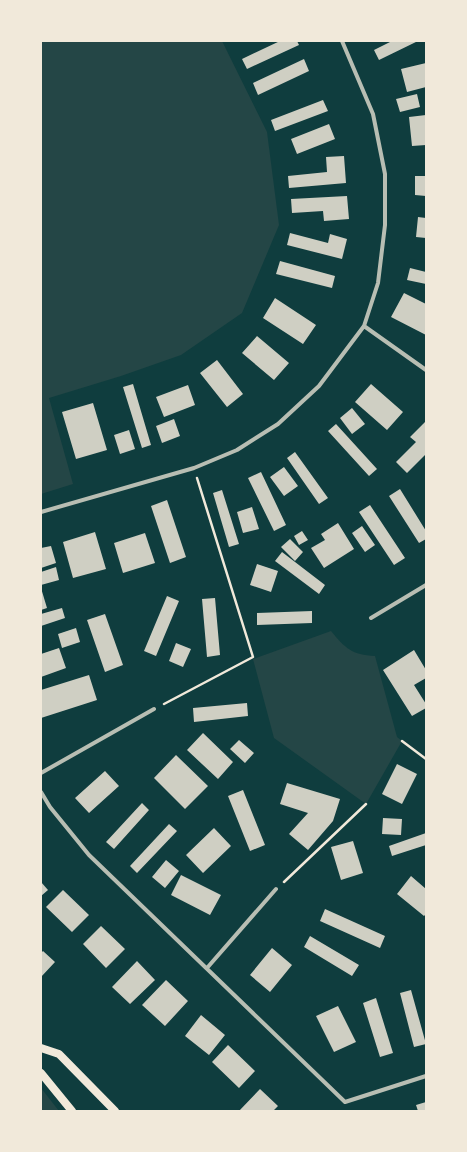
<svg xmlns="http://www.w3.org/2000/svg" width="467" height="1152" font-family="Karla,sans-serif">
<style>
.green{fill:#244646}
.building{fill:#cfcfc3}
.lines{fill:none;stroke-linecap:round;stroke-linejoin:round}
.path{stroke:#f1e9da;stroke-width:2.5}
.minor{stroke:#b8beb3;stroke-width:4}
.secondary{stroke:#f1e9da;stroke-width:8}
</style>
<rect width="100%" height="100%" fill="#0f3d3e"/>
<path class="green" d="M41,41H222L267,132L279,225L242,313L181,355L121,376L49,398L73,484L41,494Z
M331,631C345,648 352,655 375,656L397,737L402,741L366,804L274,738L253,659Z
M41,1088L59,1111H41Z"/>
<path class="building" d="M280,41H297L299,45L247,69L242,59Z
M392,41H418L379,60L374,50Z
M304,59L309,71L258,95L253,83Z
M426,63V87L407,92L401,69Z
M417,94L420,107L400,112L396,99Z
M323,100L328,111L275,131L271,120Z
M426,115V145L412,146L409,117Z
M329,124L335,139L297,154L291,139Z
M344,156L346,183L289,188L288,176L327,172L326,157Z
M415,176H426V196L415,195Z
M347,196L349,219L324,221L323,211L292,213L291,199Z
M418,217L426,218V238L416,237Z
M290,233L328,243L330,234L347,239L342,259L287,245Z
M280,261L335,276L332,288L276,274Z
M410,268L426,272V284L407,280Z
M404,293L426,304V335L391,317Z
M275,298L316,325L303,344L263,318Z
M257,336L289,363L274,380L242,353Z
M217,360L243,394L227,407L200,373Z
M133,384L151,445L142,448L123,387Z
M371,384L403,412L387,430L355,402Z
M188,385L195,405L164,417L156,397Z
M93,403L107,450L76,459L62,412Z
M352,408L365,424L352,434L340,418Z
M174,419L180,436L162,443L156,426Z
M425,422L426,424V454L407,473L396,462L416,442L410,437Z
M336,424L377,469L369,476L328,431Z
M129,430L135,449L120,454L114,435Z
M295,452L328,498L319,504L287,458Z
M284,467L298,486L284,496L270,477Z
M261,472L286,525L274,531L248,478Z
M400,489L426,531V539L419,543L389,496Z
M222,490L239,544L229,547L213,493Z
M167,500L186,557L170,563L151,506Z
M370,505L405,558L394,565L359,512Z
M252,507L259,529L243,533L237,512Z
M338,523L354,549L324,568L311,548L325,540L321,534Z
M362,526L375,545L365,552L352,533Z
M302,531L308,540L299,545L294,536Z
M95,532L106,569L73,578L63,542Z
M145,533L155,563L123,573L114,543Z
M290,539L303,552L295,561L281,547Z
M51,546L56,563L41,568V548Z
M282,552L325,585L319,594L275,561Z
M257,564L278,571L271,592L250,585Z
M56,567L59,580L41,585V572Z
M41,588L47,608L41,610Z
M167,596L179,601L156,656L144,651Z
M215,598L220,655L207,657L202,599Z
M62,608L65,618L41,626V614Z
M312,611V623L257,625V613Z
M105,614L123,665L105,672L87,620Z
M76,628L80,642L62,648L58,634Z
M176,643L191,649L183,667L169,661Z
M59,648L66,668L41,677V654Z
M414,650L426,670V678L414,685L426,704V708L412,716L383,670Z
M89,675L97,700L41,718V690Z
M247,703L248,716L194,722L193,708Z
M203,733L233,762L218,779L187,750Z
M239,740L254,753L245,763L230,749Z
M176,755L208,786L185,809L154,778Z
M397,764L417,774L402,804L382,794Z
M105,771L119,786L89,813L75,798Z
M287,783L340,799L333,821L308,850L289,834L308,813L280,804Z
M243,790L265,845L250,851L228,796Z
M142,803L149,810L114,849L106,842Z
M383,818L402,819L401,835L382,834Z
M169,824L177,831L137,873L130,866Z
M214,828L231,846L203,873L186,855Z
M426,833V845L392,856L389,846Z
M353,841L363,873L341,880L331,847Z
M166,860L179,871L165,888L152,877Z
M181,875L221,895L210,915L171,895Z
M411,876L426,889V914L424,916L397,894Z
M41,882L48,890L41,896Z
M63,890L89,915L72,932L46,907Z
M325,909L385,936L380,948L320,921Z
M101,926L125,949L106,968L83,944Z
M310,936L359,965L352,976L304,947Z
M272,948L292,965L270,992L250,975Z
M43,951L55,962L41,977V953Z
M137,961L155,980L130,1004L112,987Z
M166,980L188,1001L165,1026L142,1005Z
M411,990L426,1044L414,1047L400,993Z
M376,998L393,1053L380,1057L363,1003Z
M338,1006L356,1042L334,1052L316,1016Z
M201,1015L225,1035L209,1055L185,1036Z
M228,1045L255,1071L239,1088L212,1062Z
M260,1089L278,1106L273,1111H239Z
M426,1102V1111H418L416,1105Z"/>
<g class="lines">
<path class="path" d="M164,704L253,657L197,478
M402,741L426,759
M284,882L366,804"/>
<path class="minor" d="M364,326L426,370
M41,512L194,468L237,450L278,424L319,386L364,326L378,283L385,225V174L373,114L342,41
M371,618L426,585
M41,773L154,709
M41,792L50,807L89,855L345,1102L426,1076
M207,968L276,889"/>
<path class="secondary" d="M41,1048L59,1054L115,1111
M41,1073L72,1111"/>
</g>
<rect width="467" height="1152" fill="none" stroke="#f1e9da" stroke-width="84"/>
</svg>
